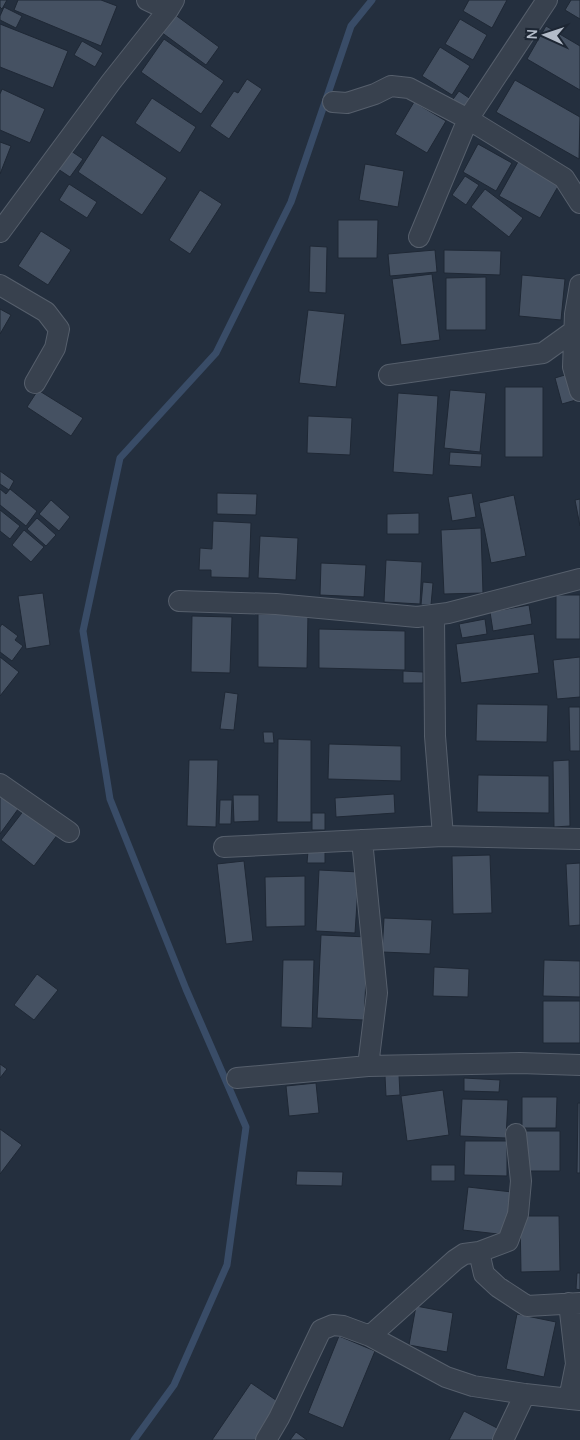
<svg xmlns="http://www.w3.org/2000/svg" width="580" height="1440" font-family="Manrope,sans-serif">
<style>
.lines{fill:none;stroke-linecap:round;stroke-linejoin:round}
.stream{stroke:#394c67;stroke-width:7}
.building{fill:#455162;stroke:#1f2835}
.street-casing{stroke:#565f6c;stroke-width:22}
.street{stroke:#38414e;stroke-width:20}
</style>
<rect width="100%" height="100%" fill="#242f3e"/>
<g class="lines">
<path class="stream" d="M134,1440L174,1385L227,1265L246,1127L186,989L110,799L83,631L120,458L216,353L291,202L351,26L372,0"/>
</g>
<path class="building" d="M0,0H7L2,9L0,7Z
M18,0H101L117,6L101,46L14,10Z
M469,0H507L492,28L463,11Z
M571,0H580V19L565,10Z
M4,7L22,16L16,28L0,20V16Z
M174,14L219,47L206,65L161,32Z
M460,19L487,35L473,60L445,44Z
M0,24L68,51L53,88L0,67Z
M546,26L580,46V90L527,59Z
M164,39L224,81L201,114L141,72Z
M82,41L103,53L95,67L74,55Z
M440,47L470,66L452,95L422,76Z
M247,79L262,89L229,139L210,126L234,91L238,93Z
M515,80L580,117L579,159L496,112Z
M2,89L45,109L30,143L0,130V94Z
M459,91L475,102L467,113L451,102Z
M152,98L196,127L180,153L135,123Z
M414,102L446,121L427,153L395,134Z
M102,135L167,178L142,215L78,172Z
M0,142L11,146L0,174Z
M478,144L512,163L496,191L463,172Z
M71,151L83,159L70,177L58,169Z
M519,160L560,183L540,218L499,196Z
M365,164L404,171L398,207L359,200Z
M465,176L479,185L466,205L452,195Z
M69,184L97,202L87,218L59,200Z
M485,189L523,218L509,237L471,207Z
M200,190L222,204L190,254L169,240Z
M338,220H378L377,258H338Z
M41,231L71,250L48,285L18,266Z
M310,246L327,247L326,293L309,292Z
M435,250L437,272L390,276L388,254Z
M444,250L501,251L500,275L444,273Z
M432,274L440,340L401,345L392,279Z
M522,275L565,279L561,320L519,316Z
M486,277V330H446V278Z
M0,309L11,315L0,334Z
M308,310L345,314L336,387L299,383Z
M568,374L576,400L562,404L555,378Z
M505,387H543V457H505Z
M38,390L83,418L71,436L27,407Z
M450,390L486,393L480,452L444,448Z
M398,393L438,396L433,475L393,472Z
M308,416L352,418L350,455L307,453Z
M450,452L482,454L481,467L449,465Z
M0,471L14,481L9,490L0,484Z
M0,489L6,494L10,489L37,511L26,526L0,505Z
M217,493L257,494L256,515L217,514Z
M472,493L476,517L452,521L448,497Z
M514,495L526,556L491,563L479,503Z
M580,499V526L575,500Z
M51,500L70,517L59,531L39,514Z
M0,510L20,526L10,539L0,531Z
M419,513V534H387V514Z
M37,518L56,535L46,546L27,529Z
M213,521L251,523L249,578L211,577V570H199L200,548L212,549Z
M481,528L483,593L444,594L441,530Z
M24,530L44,547L31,562L12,545Z
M260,536L298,538L296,580L258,578Z
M386,560L422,562L420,604L384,602Z
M321,563L366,565L364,597L320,595Z
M423,582L433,583L431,605H421Z
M43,593L50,645L26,649L18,596Z
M556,595H580V639H556Z
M529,605L532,624L493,631L490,612Z
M258,614H308L307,668L258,667Z
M192,616L232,617L230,673L191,672Z
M485,619L487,634L462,638L459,624Z
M2,624L18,636L15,640L23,646L12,661L0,652V627Z
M319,629L405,631V670L319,668Z
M534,634L539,673L461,683L456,644Z
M0,657L19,672L0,696Z
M580,657V697L557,699L553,660Z
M403,671L423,672V683H403Z
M225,692L238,694L234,730L220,729Z
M477,704L548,705L547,742L476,741Z
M569,707H580V751H570Z
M263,732H273L274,743H264Z
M278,739L311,740V822H277Z
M329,744L401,746V781L328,779Z
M189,760H218L216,827L187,826Z
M569,760L570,826L554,827L553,761Z
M478,775L549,776V813L477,812Z
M0,790L21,805L0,834Z
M394,794L395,813L336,817L335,798Z
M233,795H259V821L234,822Z
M220,800H232L231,824H219Z
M28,805L61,830L34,866L1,840Z
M312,813H325V830H312Z
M308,851L325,852V863H307Z
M490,855L492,913L453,914L452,856Z
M244,861L253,941L226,944L217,864Z
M580,863V925L569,926L566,864Z
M319,870L359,872L355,933L316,931Z
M305,876V926L266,927L265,877Z
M384,918L432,920L430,954L382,952Z
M321,935L368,937L364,1020L317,1018Z
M283,960H314L312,1028L281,1027Z
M544,960L580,961V997L543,996Z
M434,967L469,969L468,997L433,996Z
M37,974L58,990L34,1020L14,1005Z
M543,1001H580V1043H543Z
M0,1064L7,1069L0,1078Z
M399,1075L400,1095L386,1096L385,1076Z
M464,1078L500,1080L499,1092L464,1091Z
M316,1083L319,1113L289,1116L286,1086Z
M443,1090L449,1135L407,1141L401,1096Z
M522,1097H557L556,1128H522Z
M462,1099L508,1100L506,1138L460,1136Z
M578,1103H580V1173H577Z
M0,1129L22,1145L0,1174Z
M526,1131H560V1171H526Z
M465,1141H507V1176L464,1175Z
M431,1165H455V1181H431Z
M297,1171L343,1172L342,1186L296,1185Z
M468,1187L512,1192L507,1235L463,1230Z
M520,1216H559L560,1271L521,1272Z
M577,1273H580V1290L576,1289Z
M416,1306L453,1313L447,1352L409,1345Z
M517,1314L556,1322L544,1377L506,1369Z
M339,1336L375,1351L343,1428L308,1413Z
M251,1383L283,1405L259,1440H212Z
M464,1411L499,1429L493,1440H449Z
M296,1432L307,1440H290Z"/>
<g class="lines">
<defs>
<path id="street" d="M147,0L168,10
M333,102L347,103L375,94L391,86L409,88L468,119L564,178L580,203
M0,232L111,82L168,10L174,0
M419,237L468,119L547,0
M0,285L46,312L59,329L55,348L35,383
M580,285L575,314L573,367L580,391
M389,375L543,353L575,330
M179,601L276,604L417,617L448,613L580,579
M434,615L435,736L443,836
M0,784L69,832
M362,840L377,993L368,1066
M224,847L443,836L580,839
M237,1078L368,1066L520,1063L580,1065
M479,1252L484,1274L498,1287L527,1306L580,1303
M569,1303L576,1364L569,1399
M370,1336L455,1260L464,1254L479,1252L508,1241L518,1214L521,1181L516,1134
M266,1440L279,1418L321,1330L333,1325L343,1326L370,1336L446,1377L473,1386L525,1394L580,1400
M503,1440L525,1394"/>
</defs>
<use href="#street" class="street-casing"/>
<use href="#street" class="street"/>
</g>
<g transform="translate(545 35) rotate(273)" stroke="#1d2633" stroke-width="4" paint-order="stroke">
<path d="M0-4L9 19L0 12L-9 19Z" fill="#b4bcc9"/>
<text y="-8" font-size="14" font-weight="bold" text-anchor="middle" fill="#b4bcc9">N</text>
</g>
</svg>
